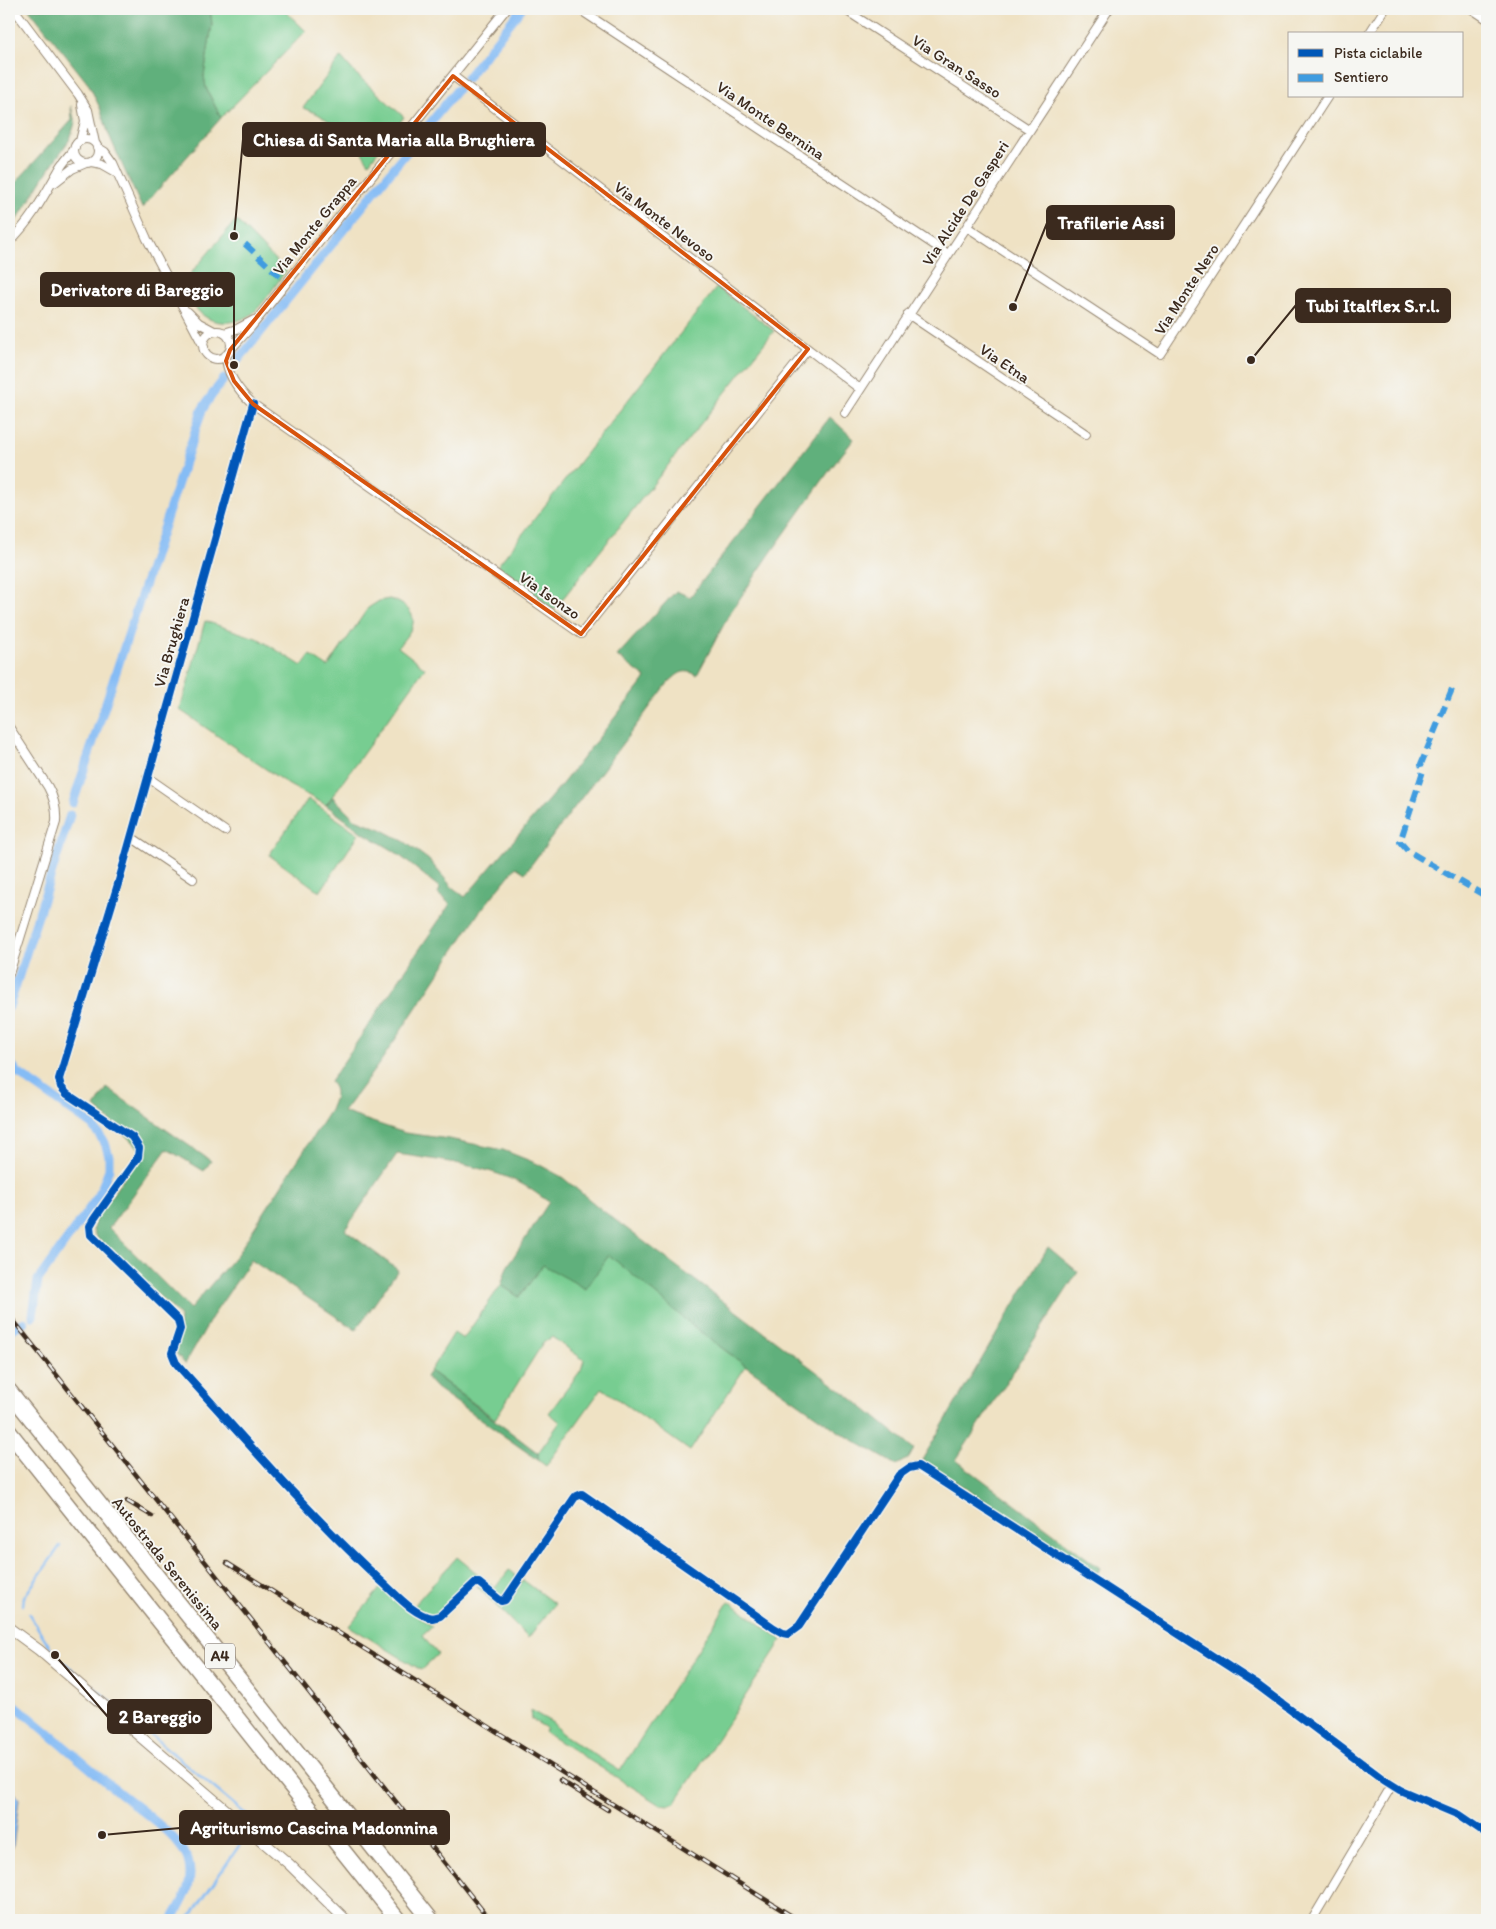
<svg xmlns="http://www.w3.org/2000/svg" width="1496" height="1929" font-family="Itim,sans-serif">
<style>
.green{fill:#77cd91;stroke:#597c58}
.forest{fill:#61b07b;stroke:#4e6d4c}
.water{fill:#85bcf5;stroke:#60738a}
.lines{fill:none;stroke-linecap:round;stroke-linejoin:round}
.stream{stroke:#85bcf5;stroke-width:2.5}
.canal{stroke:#85bcf5;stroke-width:9}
.minor-casing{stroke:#958671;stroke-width:10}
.tertiary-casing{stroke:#958671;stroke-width:12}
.motorway-casing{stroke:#958671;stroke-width:18}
.minor{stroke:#fff;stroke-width:8}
.tertiary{stroke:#fff;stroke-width:10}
.motorway{stroke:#fff;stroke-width:15}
.rail-casing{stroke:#3b2a1e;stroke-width:4.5}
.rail{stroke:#f6f6f2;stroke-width:2.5;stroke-dasharray:8;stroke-linecap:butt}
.quiet{stroke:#3f9ce0;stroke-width:6;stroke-dasharray:12 6;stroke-linecap:butt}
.cycleway-casing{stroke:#f6f6f2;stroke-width:11}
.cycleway{stroke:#0057b8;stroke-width:8}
.marked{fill:none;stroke:#d7540e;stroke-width:4;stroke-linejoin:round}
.labels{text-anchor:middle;stroke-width:4;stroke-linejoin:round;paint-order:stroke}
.shield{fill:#f6f6f2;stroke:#73675e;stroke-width:1}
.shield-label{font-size:15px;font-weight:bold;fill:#3b2a1e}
.street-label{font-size:16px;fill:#3b2a1e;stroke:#f6f6f2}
.leader{fill:none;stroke:#3b2a1e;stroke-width:2}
.callout-dot{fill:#3b2a1e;stroke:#f6f6f2;stroke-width:2}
.callout{fill:#3b2a1e;stroke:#3b2a1e;stroke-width:2}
.callout-label{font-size:18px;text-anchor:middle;font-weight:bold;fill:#fff}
</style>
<rect width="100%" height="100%" fill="#f6f6f2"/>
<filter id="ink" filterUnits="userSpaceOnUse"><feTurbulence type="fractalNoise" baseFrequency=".02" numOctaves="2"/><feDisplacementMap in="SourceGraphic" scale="10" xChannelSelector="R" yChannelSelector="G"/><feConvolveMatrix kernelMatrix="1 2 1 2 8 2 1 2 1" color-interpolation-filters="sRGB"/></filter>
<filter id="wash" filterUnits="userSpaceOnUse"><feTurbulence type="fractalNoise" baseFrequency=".0096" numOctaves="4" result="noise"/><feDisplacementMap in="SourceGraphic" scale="20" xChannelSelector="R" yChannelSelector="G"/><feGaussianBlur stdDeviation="1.12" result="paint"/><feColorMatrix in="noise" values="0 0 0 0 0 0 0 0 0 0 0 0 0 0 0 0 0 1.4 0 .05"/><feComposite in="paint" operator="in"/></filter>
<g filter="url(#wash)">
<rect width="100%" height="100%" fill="#efe2c4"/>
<path class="green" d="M210,9H283L306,31L221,118L206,88L204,76L212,24Z
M341,57L355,73L404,117L369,163L350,135L318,114L303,108Z
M236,220L286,271C275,285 265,303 252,314C245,319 238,321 230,322C203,325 192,305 181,285Z
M717,287L774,331L553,611L495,569Z
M389,599C400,601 418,612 412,627C409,634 402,641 398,647L425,668L326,805L289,785L180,710L205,621L259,639L302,666L310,655L328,667L368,608L379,601Z
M308,799L359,834L320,892L269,855Z
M609,1254L694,1327L746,1366L690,1451L602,1388L546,1466L538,1460V1453L560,1422L549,1413L581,1370L584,1360L552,1337L543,1343L495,1419L430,1371L454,1333L463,1339L501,1285L519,1297L543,1265Z
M457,1557L495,1588L509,1570L518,1578L503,1597L476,1577L438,1614L429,1616L413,1606Z
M523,1580L555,1604L528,1638L477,1586H480L505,1607Z
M382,1586L432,1627L422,1636L438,1654L421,1670L349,1626Z
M729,1601L782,1640L675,1803L668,1806L661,1805L544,1732L546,1728L531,1719L530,1710L553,1723L561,1733L620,1771Z"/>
<path class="forest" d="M29,9H210L212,24L204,76L206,88L221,118L142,208L125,171L109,135L100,108L89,85Z
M71,106L75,123L70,139L49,169L20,215L9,230V190L72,120Z
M830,417L854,439L832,467L770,554L730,613L697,675C683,668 679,673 668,683L525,873L516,867L478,914L381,1061L343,1112L405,1133L449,1139L503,1150L538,1164L562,1177L602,1210L854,1400L914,1449L909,1458L896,1465L841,1433L746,1366L694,1327L609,1255L586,1289L543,1265L519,1297L501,1285L507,1267L549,1202C540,1196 530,1188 520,1183C483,1165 438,1160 397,1154L345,1230L398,1270L356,1330L251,1260L212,1317L185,1364L176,1353L180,1317L175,1311L96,1237L93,1230L95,1220L142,1151L95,1107L107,1088L211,1161L204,1171L167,1149L109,1228L190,1309L238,1253L330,1110C334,1099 339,1092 330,1082L450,904L438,894L440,888L394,851L360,831L326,805L333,797L355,819L381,829L405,842L429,860L452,887L465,897L562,784L646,678L617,656L676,591L690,597Z
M1048,1247L1078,1272L956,1460L1100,1568L1097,1574L922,1460Z
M430,1371L538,1453V1460L436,1388L426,1377Z"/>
<path class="water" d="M9,1783L19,1799L13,1847L9,1854Z"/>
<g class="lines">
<path class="stream" d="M23,1605L24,1597L60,1546
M29,1614L55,1655L255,1822L253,1824
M188,1920L245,1837"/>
<path class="canal" d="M467,78L521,9
M234,365L457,90
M73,803L202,410L209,399L224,379
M9,1007L70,815
M9,1061L18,1073L92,1125L105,1143L109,1156V1169L99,1195L38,1280L33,1316
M9,1331L24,1322
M9,1700C45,1730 81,1761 117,1791C136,1807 180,1836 188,1860C195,1884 183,1901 172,1920"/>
</g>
</g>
<g filter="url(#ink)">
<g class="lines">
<defs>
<path id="minor" d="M14,9L78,94L88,110L95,143
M579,9L948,254
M844,9L1030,130
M1472,9L1487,19
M1369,34L1385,9
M453,76L860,389
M74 151a12 12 0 1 1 24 0a12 12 0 1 1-24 0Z
M80,141L85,121L82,105
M97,147L105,152L113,163L147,239L204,347
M91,162L102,164L116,172
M54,183L72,169L86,163
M967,227L1160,354L1328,96
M9,242C31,221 44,196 59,170C63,162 70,156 75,148
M188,312L199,323L214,331
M908,314L1086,434
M203 345a14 14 0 1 1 28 0a14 14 0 1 1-28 0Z
M224,333L237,329L254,320
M230,350L251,327L506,9
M226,355C226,374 240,392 253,404L581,634L808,349
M253,404L118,884L59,1079L61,1087L67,1094L132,1137L139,1148L138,1157L94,1219L90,1226L91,1235L178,1320L180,1329L172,1353L176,1363L183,1371C247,1442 310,1515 380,1580C395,1593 412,1614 432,1618L440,1616L475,1583H479L501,1601L505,1600L575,1497L582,1494L774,1628L783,1633L788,1634L799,1626L899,1475L909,1468L918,1466L1256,1684L1384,1780L1400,1790L1459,1815L1487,1834
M845,413L1109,9
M9,727L48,787C54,798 57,809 56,822L9,974
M147,777L225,831
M131,837L193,879
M1312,1920L1392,1785"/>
<path id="tertiary" d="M9,1628L39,1650L289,1864L346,1920"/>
<path id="motorway" d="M9,1391L431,1920
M9,1432L398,1920"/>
</defs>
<use href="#minor" class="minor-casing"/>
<use href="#tertiary" class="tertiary-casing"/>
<use href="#motorway" class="motorway-casing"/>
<use href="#minor" class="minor"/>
<use href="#tertiary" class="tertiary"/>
<use href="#motorway" class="motorway"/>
<defs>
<path id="rail" d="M9,1315L490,1920
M127,1501L152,1516
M227,1563L798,1920
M560,1780L608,1810"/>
</defs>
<use href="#rail" class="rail-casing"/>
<use href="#rail" class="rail"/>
<path class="quiet" d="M245,244L286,282
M1452,689L1421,764L1423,771L1400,842L1408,851L1487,897"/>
<defs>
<path id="cycleway" d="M253,404L118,884L59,1079L61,1087L67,1094L132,1137L139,1148L138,1157L94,1219L90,1226L91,1235L178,1320L180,1329L172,1353L176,1363L183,1371C247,1442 310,1515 380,1580C395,1593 412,1614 432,1618L440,1616L475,1583H479L501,1601L505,1600L575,1497L582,1494L774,1628L783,1633L788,1634L799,1626L899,1475L909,1468L918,1466L1256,1684L1384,1780L1400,1790L1459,1815L1487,1834"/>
</defs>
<use href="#cycleway" class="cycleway-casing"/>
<use href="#cycleway" class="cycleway"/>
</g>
</g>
<path class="marked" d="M453,76L808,349L581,634L253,404L234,381L226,361L230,350Z"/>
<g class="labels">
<rect class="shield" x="205" y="1643.5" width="30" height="25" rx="4"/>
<g class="shield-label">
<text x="220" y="1661">A4</text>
</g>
<g class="street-label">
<text transform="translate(957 66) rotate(33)" y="6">Via Gran Sasso</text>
<text transform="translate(771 120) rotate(34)" y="6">Via Monte Bernina</text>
<text transform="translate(965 203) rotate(-57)" y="6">Via Alcide De Gasperi</text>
<text transform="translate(665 221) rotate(37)" y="6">Via Monte Nevoso</text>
<text transform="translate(314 225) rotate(-51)" y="6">Via Monte Grappa</text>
<text transform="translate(1186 289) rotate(-57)" y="6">Via Monte Nero</text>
<text transform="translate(1005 363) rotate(34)" y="6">Via Etna</text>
<text transform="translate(550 595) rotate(35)" y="6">Via Isonzo</text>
<text transform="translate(171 642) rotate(-74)" y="6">Via Brughiera</text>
<text transform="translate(168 1563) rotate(51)" y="6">Autostrada Serenissima</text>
</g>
</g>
<path class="leader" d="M234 236L243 139M1013 307L1047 223M234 365L234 290M1251 360L1296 305M55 1655L108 1717M102 1835L180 1828"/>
<g class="callout-dot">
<circle cx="234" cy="236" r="5"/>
<circle cx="1013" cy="307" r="5"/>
<circle cx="234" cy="365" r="5"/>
<circle cx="1251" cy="360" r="5"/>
<circle cx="55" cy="1655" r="5"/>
<circle cx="102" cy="1835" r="5"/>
</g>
<g class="callout">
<rect x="243" y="123" width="302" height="33" rx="5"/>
<rect x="1047" y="206" width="127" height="33" rx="5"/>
<rect x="41" y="273" width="193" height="33" rx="5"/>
<rect x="1296" y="289" width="154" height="33" rx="5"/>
<rect x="108" y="1700" width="103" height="33" rx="5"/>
<rect x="180" y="1811" width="269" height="33" rx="5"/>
</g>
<g class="callout-label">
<text x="394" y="146">Chiesa di Santa Maria alla Brughiera</text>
<text x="1111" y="229">Trafilerie Assi</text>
<text x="137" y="296">Derivatore di Bareggio</text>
<text x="1373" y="312">Tubi Italflex S.r.l.</text>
<text x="160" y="1723">2 Bareggio</text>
<text x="314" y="1834">Agriturismo Cascina Madonnina</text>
</g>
<rect width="1496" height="1929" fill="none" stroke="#f6f6f2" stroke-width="30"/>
<rect x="1288" y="32" width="175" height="65" fill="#f6f6f2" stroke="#aba49d"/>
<rect x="1298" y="49" width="25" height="8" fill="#0057b8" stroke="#aba49d"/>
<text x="1334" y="58" font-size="15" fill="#3b2a1e">Pista ciclabile</text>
<rect x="1298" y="74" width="25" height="8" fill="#3f9ce0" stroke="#aba49d"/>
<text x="1334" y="82" font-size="15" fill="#3b2a1e">Sentiero</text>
</svg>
